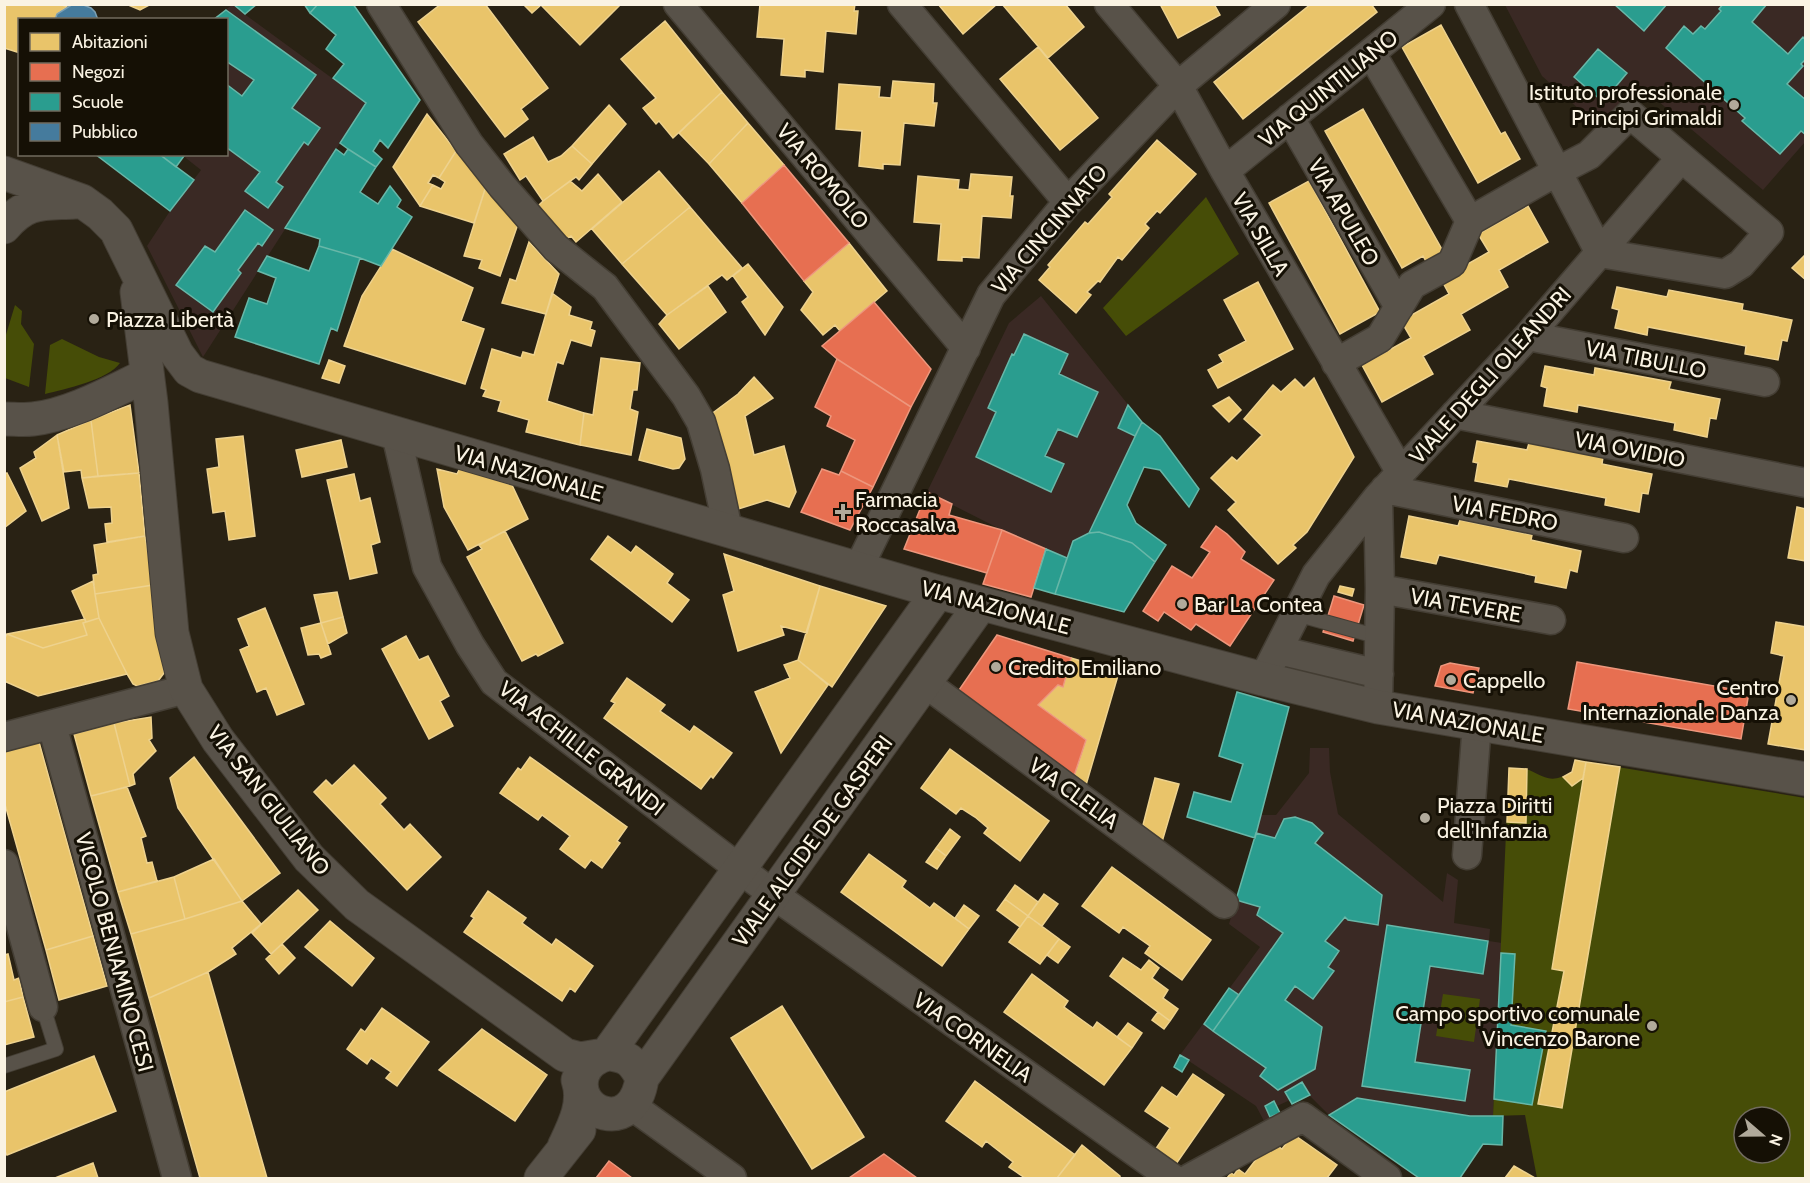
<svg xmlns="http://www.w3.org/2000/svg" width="1810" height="1183" font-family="Cabin,sans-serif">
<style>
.education{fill:#3a2924}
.green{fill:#464d07;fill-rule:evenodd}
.homes{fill:#e9c46a;stroke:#eed28e;stroke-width:1.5}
.shops{fill:#e76f51;stroke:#ed977d;stroke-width:1.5}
.schools{fill:#2a9d8f;stroke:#68b7a8;stroke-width:1.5}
.public{fill:#457b9d;stroke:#7b9fb2;stroke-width:1.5}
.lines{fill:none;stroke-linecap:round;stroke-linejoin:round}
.service-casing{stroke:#443e34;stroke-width:16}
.minor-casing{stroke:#443e34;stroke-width:31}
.tertiary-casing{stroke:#443e34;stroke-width:35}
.service{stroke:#585249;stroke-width:14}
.minor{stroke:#585249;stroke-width:28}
.tertiary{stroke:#585249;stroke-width:33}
.poi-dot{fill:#b1aa9b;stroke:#151005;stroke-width:2}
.labels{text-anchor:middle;stroke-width:6;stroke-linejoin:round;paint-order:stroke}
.street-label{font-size:22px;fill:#faf3e3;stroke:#151005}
.poi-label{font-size:22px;fill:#faf3e3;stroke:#151005;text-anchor:start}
</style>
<rect width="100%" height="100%" fill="#292214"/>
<path class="education" d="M232,5L366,103L203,357L147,246L170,211L201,170L182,155L226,154V20L213,19Z
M1505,5H1805V142L1763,190L1638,84L1599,127L1542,76Z
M1041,296L1142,422L1089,533L1073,541L1067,558L1002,530L927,492L1009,323Z
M1310,748H1329L1330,772L1338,814L1443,902L1447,873L1458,880L1454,923L1490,929L1489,941L1502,943L1493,1116H1470L1357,1098L1329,1115L1309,1095L1292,1104L1290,1100L1277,1106L1280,1113L1264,1121L1256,1106L1180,1055L1260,947L1229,924L1261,815H1276L1309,773Z"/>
<path class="green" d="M1206,197L1239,254L1126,336L1103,308Z
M15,305L22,311L21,324L34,344L29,387L5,378V338Z
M62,339L99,357L120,363C108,380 65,389 45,394L50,345Z
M1575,760L1805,798V1178H1537L1525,1115L1493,1116L1509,768C1516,769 1524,768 1529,770C1548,779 1552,783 1572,772ZM1744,1117H1780V1153H1744Z
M1443,994L1480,999L1474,1042L1436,1036Z"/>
<path class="homes" d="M4,4H60L67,7L57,14L55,20H20V53L4,48Z
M126,4H151L140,10Z
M441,4H485L548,88L521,109L528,119L505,137L418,22Z
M523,4H621L580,45L541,5L532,13Z
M760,4H855L854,11H858L856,34L826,31L823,72L805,70V77L781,75L784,39L757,37Z
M938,4H997L963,34Z
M1002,4H1065L1084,27L1048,58Z
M1160,4H1214L1220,15L1178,38Z
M1311,4H1371L1377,12L1243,119L1214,82Z
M665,21L722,92L673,138L659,121L656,124L643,108L656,98L621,59Z
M1441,25L1501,134L1505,132L1520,159L1478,183L1402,47Z
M1038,47L1098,118L1060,150L1000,79Z
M893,81L934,84L933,103H937L934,126L904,123L900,165L883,164V169L859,166L862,131L836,129L839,84L880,87L879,97L891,98Z
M722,92L748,123L709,164L679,133Z
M609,105L626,124L592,164L572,146Z
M1363,109L1444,253L1427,263L1423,256L1402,268L1325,131Z
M427,114L456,151L439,178L433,175L428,183L433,185L420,206L393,167Z
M748,123L784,165L742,203L709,164Z
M533,137L548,162L561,156L572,146L592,164L579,180L576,177L543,201L526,176L520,180L504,154Z
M1157,140L1196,174L1160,213L1157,211L1145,224L1149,228L1122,260L1118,257L1100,282L1098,281L1087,292L1091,295L1076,313L1039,280L1050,267L1048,265L1085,222L1088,224L1112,197L1109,194Z
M456,151L487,183L474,223L420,206L433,185L441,189L445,182L439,178Z
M659,171L690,207L622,264L592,229Z
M598,174L622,202L576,242L571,236L566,239L537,207L543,201L570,181L582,191Z
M971,174L1012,177L1010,196H1013L1011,218L982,216L979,258L962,257V261L938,260L941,224L914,222L918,176L959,180L958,189L969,190Z
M1309,181L1380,312L1340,334L1269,203Z
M487,183L518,224L500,276L479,268L482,260L464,256Z
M1528,206L1548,242L1499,270L1508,287L1461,314L1470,330L1423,356L1433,374L1382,402L1362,365L1411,338L1401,321L1449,294L1441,279L1489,252L1478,234Z
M690,207L742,268L727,280L722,275L667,315L622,264Z
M529,242L559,274L546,314L502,303L510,279L516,281Z
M849,243L887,291L840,331L835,325L823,335L801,310L813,292L804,281Z
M392,249L473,288L461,321L484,329L465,384L344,346L362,296Z
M1806,254V280L1792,268Z
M748,264L783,307L765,335L742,302L748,297L733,276Z
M1258,282L1293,349L1218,388L1208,370L1223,362L1219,355L1246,341L1224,300Z
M708,286L726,312L679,349L659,324L667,315Z
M1617,287L1667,297L1669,290L1743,304L1742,310L1792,320L1787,341L1782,340L1778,360L1745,354L1746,346L1648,327L1647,335L1615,328L1619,310L1612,308Z
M552,293L571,307L569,315L592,322L590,329L595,331L591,346L571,340L563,364L557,362L547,401L584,413L580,445L526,432L529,420L498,411L501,401L483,396L486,390L481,388L492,349L521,358L523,352L534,355Z
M601,358L640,363L637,390H633L630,409L638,412L631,455L580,445L584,413L593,415Z
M329,360L345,366L339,383L322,378Z
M1545,366L1594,375L1595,368L1671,382L1669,389L1720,399L1716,419L1710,418L1707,437L1674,430L1675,423L1578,405L1577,412L1544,406L1547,388L1541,386Z
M754,377L773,398L745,416L754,455L784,446L796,492L789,507L767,500L738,509L710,415L738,394Z
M1314,378L1354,457L1307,532L1293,545L1296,548L1278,564L1228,510L1236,502L1211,478L1232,457L1237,461L1262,435L1244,419L1273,385L1281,392L1295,379L1304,388Z
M1229,397L1241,410L1229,422L1213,406Z
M130,405L139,473L98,476L91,420Z
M91,420L98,476L82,478L81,470L64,472L57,435Z
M647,429L681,438L685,459L679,468L673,469L639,460Z
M57,435L69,508L42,521L20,468L36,458L34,452Z
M243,436L255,536L229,540L225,511L213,513L207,469L219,467L216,439Z
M341,440L347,467L302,477L296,450Z
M1477,441L1527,450L1529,443L1603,457L1602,464L1652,474L1648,494L1642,493L1639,512L1605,505L1606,498L1509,479L1507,487L1475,481L1478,463L1473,462Z
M460,468L512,485L528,519L468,550L444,507L437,469L457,474Z
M7,473L26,511L4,528V474Z
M139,473L145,536L107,542L105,524L112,523L111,507L89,508L82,478Z
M354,474L360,501L370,498L380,542L371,545L377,573L350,579L327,480Z
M1797,507L1806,509V561L1788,558Z
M1409,516L1458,526L1460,520L1532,535L1531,540L1581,551L1577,572L1570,570L1566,588L1535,582L1536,576L1439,555L1436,564L1401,557Z
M505,531L563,643L538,656L536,654L522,661L467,557L482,549L479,545Z
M145,536L153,585L95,594L93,575L98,574L94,545Z
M608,536L631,553L636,546L673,574L667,583L689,600L672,622L591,559Z
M724,554L820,586L807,633L781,626L784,635L738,651L723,595L734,591Z
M93,581L99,618L86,622L72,591Z
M153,585L164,673L158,681L137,686L133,684L127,674L99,618L95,594Z
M820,586L886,606L832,687L798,660Z
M1340,586L1354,589L1352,596L1338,592Z
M337,592L343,617L321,623L314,595Z
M265,608L304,704L277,715L266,688L257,692L240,650L249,646L238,619Z
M343,617L347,633L328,644L321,623Z
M99,618L127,674L38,696L4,681V639L7,634L43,648L87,635L83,623Z
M85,619L86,622L83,623L87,635L43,648L7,634Z
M1776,622L1806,627V750L1768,744L1784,656L1771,653Z
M321,623L331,654L321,658L319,654L308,655L301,628Z
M406,636L419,660L428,656L449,696L440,701L453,726L429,739L382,649Z
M1071,658L1119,672L1086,785L1074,776L1086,740L1038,705L1058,685L1063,687Z
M798,660L828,685L781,753L755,692L790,678L784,665Z
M627,678L665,705L660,711L690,732L694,726L732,753L713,778L711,776L701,789L604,718L615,703L611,701Z
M151,717L152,738L149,740L156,751L133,774L135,784L130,786L114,723Z
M114,723L130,786L91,796L74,734Z
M39,742L93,936L46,950L4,801V751Z
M950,749L1049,821L1020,861L984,833L988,828L975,817L961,808L956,814L921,788Z
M194,757L280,873L242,901L178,808L170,778Z
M530,757L627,827L617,841L620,843L602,868L591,860L585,868L560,849L570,836L542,815L538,820L500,793L518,768L521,770Z
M1575,760L1586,762L1583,778L1572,786L1563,777L1572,772Z
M1586,762L1620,767L1562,1108L1538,1104L1564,971L1552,969Z
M354,765L386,798L380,804L404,830L410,824L441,857L407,890L314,792L326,780L332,786Z
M1509,768L1527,769L1526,823L1507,822Z
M1155,778L1179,784L1162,842L1143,825Z
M127,787L146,836L141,838L147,863L152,862L157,881L118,892L91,796Z
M950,829L960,837L946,856L936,848Z
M936,848L946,856L937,869L926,862Z
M869,854L906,881L902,887L930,908L934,903L969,929L942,966L841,892Z
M214,859L242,901L185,919L174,877Z
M1112,867L1211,940L1182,980L1145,953L1150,946L1123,927L1119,933L1082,906Z
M174,877L185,919L131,934L118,892Z
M1015,885L1038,902L1028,916L1005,899Z
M298,890L318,910L271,954L252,933Z
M488,891L526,918L522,923L552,945L556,939L593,966L575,992L570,988L562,1001L464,932L474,918L471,916Z
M1044,894L1058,904L1042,926L1028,916Z
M1005,899L1028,916L1020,927L997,910Z
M242,901L261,924L232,948L236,954L208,972L149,998L131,934L185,919Z
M964,905L979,916L969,929L955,918Z
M1028,916L1059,939L1040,964L1009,942Z
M330,921L374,958L352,986L305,947Z
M93,936L107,986L59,1000L46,950Z
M1059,939L1070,947L1058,963L1047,955Z
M282,944L295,958L279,974L266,959Z
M8,954L14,980L19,978L23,997L4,1002V955Z
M1123,958L1141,970L1149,960L1159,968L1152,978L1168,990L1163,998L1178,1009L1170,1021L1110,976Z
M208,972L267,1178H200L149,998Z
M1032,974L1068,1001L1064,1007L1079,1018L1093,1028L1097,1022L1132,1048L1104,1085L1004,1012Z
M23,997L34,1037L4,1045V1002Z
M782,1006L864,1137L812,1169L731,1038Z
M382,1008L429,1042L397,1086L386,1078L391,1072L371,1058L367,1064L347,1049L361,1029L365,1032Z
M1158,1012L1170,1021L1164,1029L1152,1020Z
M1128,1023L1142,1033L1132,1048L1117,1037Z
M482,1029L547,1075L515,1121L439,1070Z
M94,1056L116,1111L7,1155L4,1150V1092Z
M1193,1074L1224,1095L1176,1164L1155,1150L1170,1128L1145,1111L1162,1087L1177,1097Z
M975,1081L1075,1155L1057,1178H1025L1009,1167L1013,1162L986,1141L982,1147L946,1121Z
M1293,1134L1337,1165L1327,1178H1227L1231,1173L1234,1175L1238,1169L1245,1174L1270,1141L1282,1149Z
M1082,1145L1120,1176V1178H1057Z
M93,1163L98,1178H55Z
M1514,1166L1535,1178H1505Z"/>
<path class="shops" d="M784,165L849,243L804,281L742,203Z
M874,302L931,369L911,407L837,359L822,346Z
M837,359L911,407L873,487L841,471L855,440L827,426L831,416L815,407Z
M822,469L839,475L841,471L873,487L850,530L801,512Z
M927,492L952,504L949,515L1002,530L987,573L904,549Z
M1216,526L1227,534L1245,552L1241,559L1274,580L1230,646L1196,624L1191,630L1164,612L1158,621L1143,611L1172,566L1192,578L1210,552L1201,547Z
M1002,530L1046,549L1031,597L983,584Z
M1334,596L1364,605L1353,641L1323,632Z
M997,635L1071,658L1063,687L1058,685L1038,705L1086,740L1074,776L959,690Z
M1577,662L1749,692L1741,739L1568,709Z
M1450,663L1479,668L1473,693L1435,686L1441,666Z
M884,1154L917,1178H849Z
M609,1161L632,1178H596Z"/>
<path class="schools" d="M233,4H257L245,14Z
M304,4H318L310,13Z
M318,4H353L420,100L388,148L380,140L373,151L382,159L376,167L348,149L340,143L366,103L333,78L344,64L326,49L336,35L310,13Z
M1614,4H1667L1644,31Z
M1723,4H1767L1752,22L1788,54L1803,37L1806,40V59L1801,64L1803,66L1787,84L1806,100V135L1801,131L1780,154L1742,121L1745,118L1666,48L1684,26L1693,34L1701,26L1705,29L1721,11L1719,9Z
M226,10L316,75L292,108L320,128L308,145L304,142L276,182L283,187L268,208L245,191L260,172L226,147V84L242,96L254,80L226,61V20H213Z
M1598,49L1627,73L1603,102L1574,77Z
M336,149L344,155L348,149L376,167L360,192L378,204L390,186L401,200L397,207L412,217L381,266L360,258L319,246L320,239L285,228Z
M95,154H159L194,180L170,211Z
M159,154H182L184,156L176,167Z
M245,210L273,230L262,246L258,243L238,270L241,273L213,312L176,285L205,246L215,252Z
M319,246L360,258L337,331L331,328L319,364L235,337L249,298L267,304L276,278L258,271L267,256L309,271Z
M1024,334L1068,354L1059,374L1098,392L1077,437L1058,429L1045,456L1064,464L1051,492L976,457L996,412L988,408L1012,354L1014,355Z
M1128,405L1142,422L1135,436L1118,428Z
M1142,422L1160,436L1199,489L1189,507L1160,470L1144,467L1127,505L1136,523L1166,545L1155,562L1132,543L1099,532L1089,533Z
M1099,532L1132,543L1155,562L1124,612L1055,594L1073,541L1089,533Z
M1046,549L1067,558L1055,594L1034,588Z
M1237,692L1289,707L1255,838L1187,817L1194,792L1231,802L1243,764L1219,756Z
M1295,817L1312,823L1323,833L1315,843L1382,895L1378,925L1348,920L1345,917L1325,941L1339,951L1328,967L1334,971L1313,999L1295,986L1285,1000L1322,1027L1315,1069L1278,1090L1260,1076L1266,1068L1213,1031L1283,933L1257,915L1260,907L1236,900L1256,833L1275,838L1284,819Z
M1387,925L1488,941L1483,974L1430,966L1415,1062L1470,1070L1465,1101L1362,1086Z
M1501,953L1515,954L1511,1025L1546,1031L1532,1105L1494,1099Z
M1229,988L1239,995L1213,1031L1204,1024Z
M1180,1055L1189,1060L1182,1072L1174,1067Z
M1302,1082L1310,1095L1292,1104L1285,1092Z
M1357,1098L1470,1116H1503L1502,1145L1483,1144L1460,1178H1419L1329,1115Z
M1274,1101L1280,1113L1270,1117L1265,1106Z"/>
<path class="public" d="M73,4H81L91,8L95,12L98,20H55L57,14Z"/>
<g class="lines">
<defs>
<path id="service" d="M1296,614L1379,637
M4,1066L56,1049L43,1007"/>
<path id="minor" d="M381,4L469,144L502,186L556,248L605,287L686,396L701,422L715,469L728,530
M678,4L966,348
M902,4L1068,202
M1109,4L1178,86L1225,171L1401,473
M1469,4L1600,253
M1371,53L1470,221
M1290,118L1399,307
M1225,171L1431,4
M1528,336L1765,382
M1336,363L1380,338L1412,285L1452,263L1470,221L1556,172L1589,155L1630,114L1769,232L1741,264L1725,274L1600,253
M1455,414L1806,483
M396,434L427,567L470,645L494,682L774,895L1172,1178
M1385,489L1624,538
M1378,497L1380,589L1378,707
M858,569L991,295L1068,202L1178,86L1276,4
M1380,589L1551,620
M1278,650L1379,674
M1263,679L1316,575L1378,497L1528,336L1681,158
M925,683L1224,904
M52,725L177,1178
M4,737L186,689
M1467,855L1477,723
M4,864L43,1007
M632,1106L732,1178
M1190,1178L1303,1117L1387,1178"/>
<path id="tertiary" d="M4,173L82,201L100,214L116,230L177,354L189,370L200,376L938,592L1263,679L1378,707L1806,779
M4,227C27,200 42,204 75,202
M137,292L151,403L172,633L186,689L218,740L309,858L357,905L565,1055L580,1059L598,1056
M4,419C14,419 24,420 33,419C71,415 113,391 147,375
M607,1054L938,592
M607,1054C627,1055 633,1061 642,1078C634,1138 570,1113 583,1074C587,1063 596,1057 607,1054Z
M642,1078L981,604
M564,1147C574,1126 586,1103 578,1080
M541,1178L579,1130"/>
</defs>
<use href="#service" class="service-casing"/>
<use href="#minor" class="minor-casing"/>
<use href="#tertiary" class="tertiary-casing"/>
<use href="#service" class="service"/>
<use href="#minor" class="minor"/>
<use href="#tertiary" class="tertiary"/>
</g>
<g class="poi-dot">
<circle cx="1734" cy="105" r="6"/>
<circle cx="94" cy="319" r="6"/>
<path d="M840 503h6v6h6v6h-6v6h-6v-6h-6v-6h6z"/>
<circle cx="1182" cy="604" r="6"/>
<circle cx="996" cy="667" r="6"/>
<circle cx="1451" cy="680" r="6"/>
<circle cx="1791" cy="700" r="6"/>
<circle cx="1425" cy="818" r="6"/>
<circle cx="1652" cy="1026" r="6"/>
</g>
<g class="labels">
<g class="street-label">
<text transform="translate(1328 88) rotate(-39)" y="8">VIA QUINTILIANO</text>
<text transform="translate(823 176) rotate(50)" y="8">VIA ROMOLO</text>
<text transform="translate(1344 212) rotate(60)" y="8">VIA APULEO</text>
<text transform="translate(1049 229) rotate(-49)" y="8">VIA CINCINNATO</text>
<text transform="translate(1261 234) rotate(60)" y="8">VIA SILLA</text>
<text transform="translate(1646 359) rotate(11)" y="8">VIA TIBULLO</text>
<text transform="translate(1490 375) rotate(-48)" y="8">VIALE DEGLI OLEANDRI</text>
<text transform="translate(1630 449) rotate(11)" y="8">VIA OVIDIO</text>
<text transform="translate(529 473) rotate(16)" y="8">VIA NAZIONALE</text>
<text transform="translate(1505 513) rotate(11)" y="8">VIA FEDRO</text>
<text transform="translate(1466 605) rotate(10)" y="8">VIA TEVERE</text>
<text transform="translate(996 607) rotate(15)" y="8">VIA NAZIONALE</text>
<text transform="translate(1468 722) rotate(10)" y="8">VIA NAZIONALE</text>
<text transform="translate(582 748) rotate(38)" y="8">VIA ACHILLE GRANDI</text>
<text transform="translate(1074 793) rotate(36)" y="8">VIA CLELIA</text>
<text transform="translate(269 800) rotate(52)" y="8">VIA SAN GIULIANO</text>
<text transform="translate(812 841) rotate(-54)" y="8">VIALE ALCIDE DE GASPERI</text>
<text transform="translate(115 952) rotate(75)" y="8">VICOLO BENIAMINO CESI</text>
<text transform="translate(973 1037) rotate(35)" y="8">VIA CORNELIA</text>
</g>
<g class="poi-label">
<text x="1722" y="100" text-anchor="end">Istituto professionale<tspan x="1722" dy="25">Principi Grimaldi</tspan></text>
<text x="106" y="327">Piazza Libertà</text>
<text x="855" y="507">Farmacia<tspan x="855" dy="25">Roccasalva</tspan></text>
<text x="1194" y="612">Bar La Contea</text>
<text x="1008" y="675">Credito Emiliano</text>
<text x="1463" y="688">Cappello</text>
<text x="1779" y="695" text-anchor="end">Centro<tspan x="1779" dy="25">Internazionale Danza</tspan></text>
<text x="1437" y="813">Piazza Diritti<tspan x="1437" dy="25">dell'Infanzia</tspan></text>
<text x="1640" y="1021" text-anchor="end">Campo sportivo comunale<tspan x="1640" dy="25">Vincenzo Barone</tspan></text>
</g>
</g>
<rect width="1810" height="1183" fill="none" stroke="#faf3e3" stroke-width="12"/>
<rect x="18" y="18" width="210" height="138" fill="#151005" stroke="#716b5e" stroke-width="1.5"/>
<rect x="30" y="33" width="30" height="18" fill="#e9c46a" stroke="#716b5e" stroke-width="1.5"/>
<text x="72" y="48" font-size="18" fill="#faf3e3">Abitazioni</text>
<rect x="30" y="63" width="30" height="18" fill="#e76f51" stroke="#716b5e" stroke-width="1.5"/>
<text x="72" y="78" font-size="18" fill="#faf3e3">Negozi</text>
<rect x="30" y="93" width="30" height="18" fill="#2a9d8f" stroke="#716b5e" stroke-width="1.5"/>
<text x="72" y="108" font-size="18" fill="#faf3e3">Scuole</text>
<rect x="30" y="123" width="30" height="18" fill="#457b9d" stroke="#716b5e" stroke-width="1.5"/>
<text x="72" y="138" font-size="18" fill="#faf3e3">Pubblico</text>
<g transform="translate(1762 1135) rotate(110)"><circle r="28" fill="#151005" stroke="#716b5e" stroke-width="1.5"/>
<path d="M0-4.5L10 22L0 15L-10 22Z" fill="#b1aa9b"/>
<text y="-9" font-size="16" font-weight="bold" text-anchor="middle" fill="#faf3e3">N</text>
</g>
</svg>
